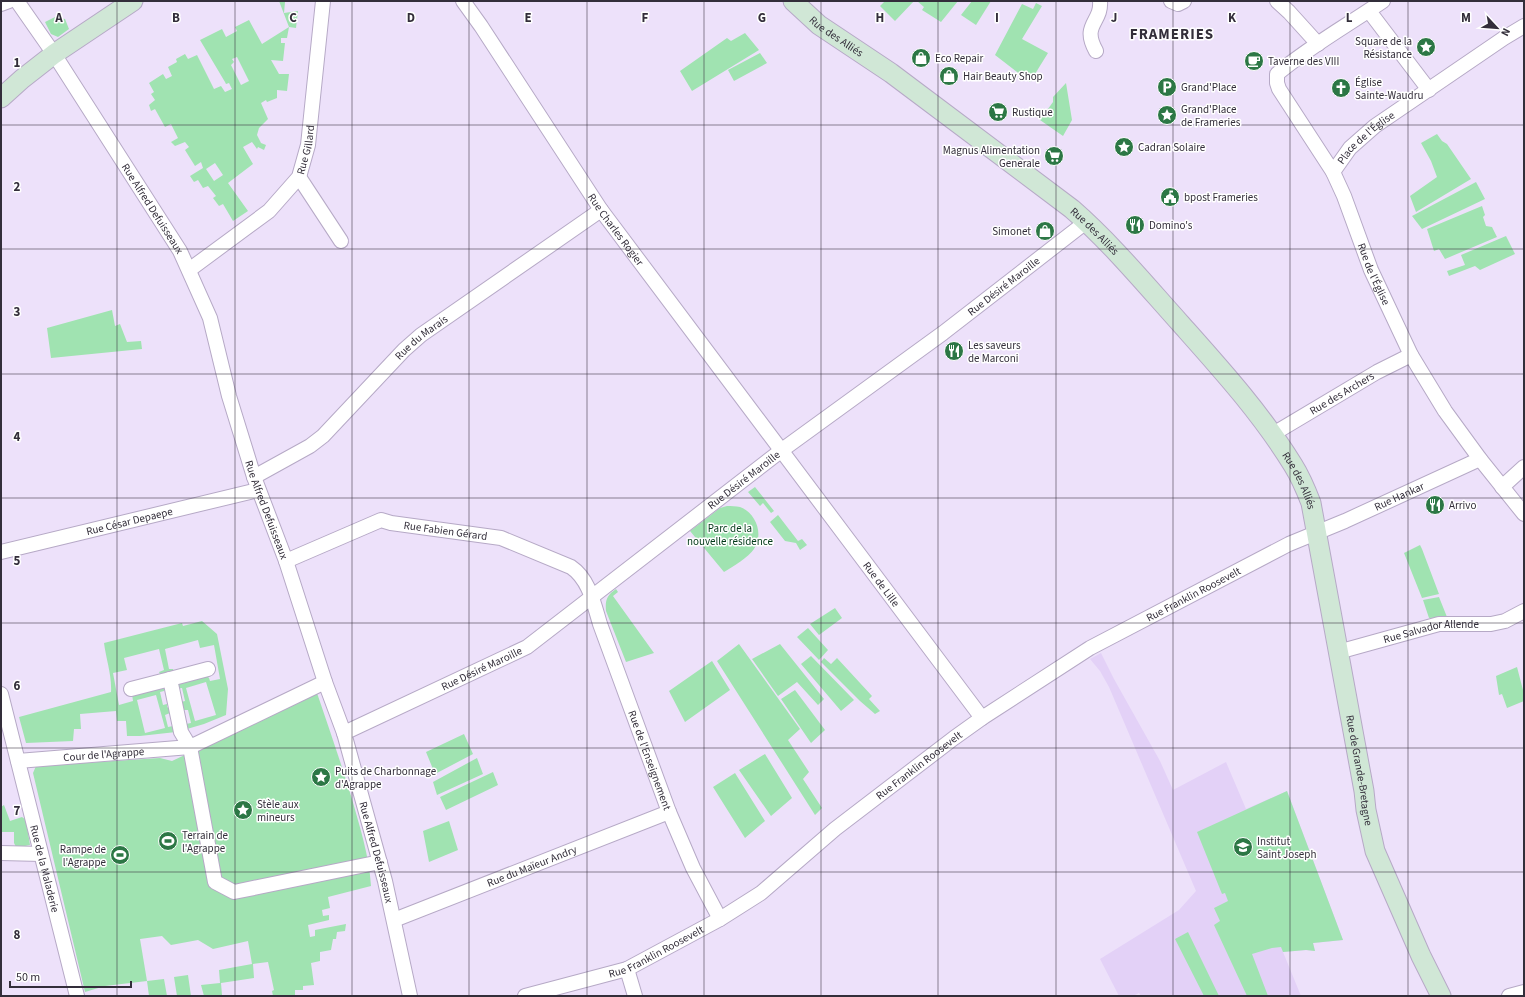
<svg xmlns="http://www.w3.org/2000/svg" width="1525" height="997" font-family="'Source Sans 3',sans-serif">
<style>
.built{fill:#e3d1f7}
.green{fill:#a0e3b1;fill-rule:evenodd}
.lines{fill:none;stroke-linecap:round;stroke-linejoin:round}
.minor-casing{stroke:#b6a9c6;stroke-width:16}
.secondary-casing{stroke:#b6a9c6;stroke-width:21}
.minor{stroke:#fff;stroke-width:14}
.secondary{stroke:#d0e7d6;stroke-width:19}
.grid{fill:none;stroke:#332e3a;stroke-width:1;stroke-opacity:0.55}
.labels{text-anchor:middle;stroke-width:3;stroke-linejoin:round;paint-order:stroke}
.street-label{font-size:11px;fill:#332e3a;stroke:#fff}
.poi-label{font-size:11px;fill:#332e3a;stroke:#fff;text-anchor:start}
.park-label{font-size:11px;fill:#003817;stroke:#fff}
.district-label{font-size:15px;font-weight:bold;letter-spacing:1px;fill:#332e3a;stroke:#fff}
.grid-label{font-size:13px;text-anchor:middle;font-weight:bold;fill:#332e3a;stroke:#fff;stroke-width:3;stroke-linejoin:round;paint-order:stroke}
</style>
<rect width="100%" height="100%" fill="#ede1fa"/>
<path class="built" d="M1101,653L1114,679L1160,761L1173,790L1226,762L1246,809L1287,791L1343,940L1313,943L1315,951L1306,950L1283,952L1301,996H1141L1139,993L1133,996H1119L1100,959L1179,910L1196,891L1109,687L1100,671L1090,659Z"/>
<path class="green" d="M279,1H288L285,2L284,13L298,11L296,28L289,27L287,38H281V43H285L283,61L271,60L279,74H289L287,91L277,90V98L267,102L266,100L261,103L268,119L259,128L257,135L261,143L266,145L264,150L258,147L257,149L252,142L243,147L253,164L228,183L248,211L233,221L223,204L219,206L213,198L216,196L208,186L203,188L198,180L194,182L190,176L203,168L201,162L195,166L185,150L189,147L185,142L175,146L171,142L178,138L171,124L165,127L155,109L151,111L149,105L155,100L151,94L154,92L149,83L163,74L166,79L172,76L168,67L177,62L176,59L185,54L188,59L197,55L214,89L221,86L225,92L232,89L229,83L226,84L225,82L200,40L222,29L226,37L237,31L235,27L249,20L262,44L289,27ZM237,57L249,81L241,85L231,65L234,62L232,59ZM215,163L223,175L214,181L206,169Z
M885,1H914L895,21L880,6Z
M917,1H958L941,22L922,10L924,7Z
M972,1H991L976,25L961,15Z
M1036,3L1042,6L1022,39L1048,53L1030,82L995,55L1022,4L1033,9Z
M55,17L65,19L69,29L58,37L51,34L45,22Z
M745,33L759,50L692,91L680,71L727,38L731,41Z
M760,53L767,63L734,81L728,70Z
M1066,83L1072,120L1063,136L1040,120L1053,102V97Z
M1437,134L1442,141L1447,144L1471,179L1416,212L1410,196L1437,177L1431,161L1421,143Z
M1476,182L1485,199L1422,229L1412,216Z
M1482,206L1485,215L1483,217L1486,226L1492,227L1497,237L1445,259L1439,249L1434,251L1427,229Z
M1506,236L1515,254L1480,270L1475,266L1449,276L1447,271L1465,265L1461,255Z
M112,310L115,326L120,324L127,342L141,341L142,349L51,358L47,328Z
M755,487L774,511L771,513L763,503L760,506L748,492Z
M727,506C731,506 736,506 740,507C756,513 764,534 754,549C749,557 732,567 724,572L690,531L720,508Z
M778,515L798,541L802,539L807,545L800,550L796,543L785,541L770,522Z
M1420,545L1422,549L1439,594L1422,598L1404,553Z
M616,589L618,592L613,596L654,653L626,662L606,611C605,600 607,595 616,589Z
M1439,597L1447,617L1429,618L1423,600Z
M835,608L842,618L819,635L810,624Z
M202,621L217,634L228,689L226,715L204,724L187,729L186,724L191,723L188,710H183L181,702L185,701L182,688L176,689V687L180,683L207,676L209,678L210,681L220,679L214,645L200,648L198,640L165,649L169,669H173L174,672L160,674L159,672L164,670L159,649L124,658L127,670L113,673L119,705L133,701L132,694L162,688L164,689V691L160,692L163,705L167,704V707L170,709V713L165,715L168,727L173,726L176,732L140,736H127L126,721H117L116,711L80,714L81,729H74L73,741L26,743L19,717L111,692C112,675 106,659 104,643L182,623L183,626ZM206,682L216,715L195,721L186,688ZM156,695L165,728L145,733L137,700Z
M808,628L828,650L819,660L797,637Z
M739,644L800,729L788,740L809,772L803,779L822,808L815,815L717,661Z
M780,644L824,699L818,705L797,682L778,696L752,659Z
M811,656L854,700L841,711L801,664Z
M824,658L831,664L837,658L872,696L869,699L880,711L875,714L860,701L821,662Z
M712,661L730,690L685,722L669,691Z
M1517,667L1524,694V701L1507,708L1502,694L1499,695L1496,676Z
M795,690L825,730L811,743L781,699Z
M317,693C329,728 341,763 352,799C360,828 369,855 371,886L328,897L330,908L322,910L323,916L329,915V920L308,925L310,937L315,936V930L346,924L345,931L337,932L336,939H333L331,950L320,952V961L311,963L314,985L303,986V990H295V996H273L272,991L274,990L268,962L253,964L254,978L221,983L222,995L204,996L201,985L220,983L219,970L252,964L248,941L213,949L198,940L171,945L162,936L140,939L147,981L164,979L167,996H149L147,981L105,986L85,992L33,773L36,766L160,758L172,761Z
M464,734L473,754L435,774L426,752Z
M765,754L792,798L771,816L739,770Z
M477,758L483,774L437,795L433,782Z
M493,772L498,785L446,810L440,797Z
M735,773L765,821L745,838L713,787Z
M1287,791L1343,940L1313,943L1315,951L1306,950L1283,952L1281,947L1272,948L1252,954L1268,996H1247L1214,925L1220,921L1214,908L1228,901L1225,893L1222,894L1197,832Z
M4,805L10,821L22,817L26,820L30,845L20,847H16L14,843V832H1V807Z
M449,821L458,850L429,862L423,831Z
M1188,932L1219,996H1204L1175,939Z
M188,975L191,996H177L174,977Z"/>
<g class="lines">
<defs>
<g id="minor">
<path id="s1" d="M17,1L54,54L180,251L210,318L229,396L254,477L286,561L325,682L344,733L385,881L410,996"/>
<path id="s2" d="M463,1L481,26L601,210L982,718"/>
<path d="M1171,1L1178,4L1184,1"/>
<path d="M1277,1L1289,12L1318,44"/>
<path id="s3" d="M1383,1C1348,25 1310,46 1277,74V83L1279,89L1333,172L1344,196L1371,270L1411,355L1445,411L1480,459L1524,514"/>
<path d="M1,4L9,1"/>
<path d="M1369,11L1429,90"/>
<path d="M1096,51C1081,24 1102,23 1100,1"/>
<path id="s4" d="M1333,172L1350,148L1375,126L1504,38L1524,26"/>
<path d="M299,177L341,241"/>
<path id="s5" d="M189,270L269,211L299,177L308,145L323,1"/>
<path id="s6" d="M1273,434L1377,372L1411,355"/>
<path id="s7" d="M254,477L310,446L323,436L404,350L421,335L601,210"/>
<path d="M1502,487L1524,467"/>
<path id="s8" d="M1,552L258,490"/>
<path id="s9" d="M286,561L381,520L391,523L501,538L571,567C589,579 594,604 600,624L669,812L693,868L720,919"/>
<path id="s10" d="M1338,652L1439,624H1491L1505,621L1524,611"/>
<path d="M208,669L170,679L181,732L190,747L215,882L234,892L380,862"/>
<path d="M131,689L170,679"/>
<path id="s11" d="M1,694L77,996"/>
<path id="s12" d="M344,733L527,647L782,450L943,333L1086,222"/>
<path id="s13" d="M18,761L190,747L325,682"/>
<path d="M1,853L41,854"/>
<path id="s14" d="M394,920L669,812"/>
<path d="M627,969L635,996"/>
<path id="s15" d="M525,996L627,969L720,919L761,893L835,829L954,738L982,718L1090,648L1289,544L1345,521L1480,459"/>
<path d="M1509,996L1524,992"/>
</g>
<g id="secondary">
<path id="s16" d="M793,1L819,25L891,73L1072,209C1111,243 1145,284 1180,323C1220,368 1261,413 1293,465C1300,476 1306,490 1311,503L1364,791L1366,810L1375,851L1421,956L1441,996"/>
<path d="M1,98L22,79L54,54L133,1"/>
</g>
</defs>
<use href="#minor" class="minor-casing"/>
<use href="#secondary" class="secondary-casing"/>
<use href="#minor" class="minor"/>
<use href="#secondary" class="secondary"/>
</g>
<path class="grid" d="M117,1V996M235,1V996M352,1V996M469,1V996M587,1V996M704,1V996M821,1V996M938,1V996M1056,1V996M1173,1V996M1290,1V996M1408,1V996M1,125H1524M1,249H1524M1,374H1524M1,498H1524M1,623H1524M1,748H1524M1,872H1524"/>
<defs>
<symbol id="sight-disc" viewBox="-11 -11 22 22"><circle r="9.5" fill="#2c7745" stroke="#fff"/><path d="M0-6L1.8-2.2L6-1.7L2.9 1.2L3.7 5.4L0 3.3L-3.7 5.4L-2.9 1.2L-6-1.7L-1.8-2.2Z" fill="#fff"/></symbol>
<symbol id="shop-disc" viewBox="-11 -11 22 22"><circle r="9.5" fill="#2c7745" stroke="#fff"/><path d="M-5-2.5h2.3a2.7 3.5 0 0 1 5.4 0H5L5.5 6h-11ZM-1.5-2.5h3a1.5 2.3 0 0 0-3 0Z" fill="#fff"/></symbol>
<symbol id="cafe-disc" viewBox="-11 -11 22 22"><circle r="9.5" fill="#2c7745" stroke="#fff"/><path d="M-5.5-4.5H6V0H3Q3 3.5 0 3.5H-2.5Q-5.5 3.5-5.5 0ZM3-3.2v2h1.7v-2ZM-6 4.5H4V6H-6Z" fill="#fff"/></symbol>
<symbol id="parking-disc" viewBox="-11 -11 22 22"><circle r="9.5" fill="#2c7745" stroke="#fff"/><path d="M-3.5-5.5H1a3.5 3.5 0 0 1 0 7H-1V5.5H-3.5ZM-1-3.4V-.6H.8a1.4 1.4 0 0 0 0-2.8Z" fill="#fff"/></symbol>
<symbol id="church-disc" viewBox="-11 -11 22 22"><circle r="9.5" fill="#2c7745" stroke="#fff"/><path d="M-1.2-6h2.4v3.5h3.3v2.4h-3.3V6h-2.4V-.1h-3.3v-2.4h3.3Z" fill="#fff"/></symbol>
<symbol id="supermarket-disc" viewBox="-11 -11 22 22"><circle r="9.5" fill="#2c7745" stroke="#fff"/><path d="M-6-5.5h2.5l.6 2H6L4.5 2H-2.5L-4.4-4H-6ZM-1.5 3.2a1.3 1.3 0 1 0 .1 0ZM3 3.2a1.3 1.3 0 1 0 .1 0Z" fill="#fff"/></symbol>
<symbol id="civic-disc" viewBox="-11 -11 22 22"><circle r="9.5" fill="#2c7745" stroke="#fff"/><path d="M-.6-6.5H3V-4.5H.6V-3L4-1V1h2V6H-6V1h2V-1L-.6-3ZM-1.2 2.5V6h2.4V2.5Z" fill="#fff"/></symbol>
<symbol id="restaurant-disc" viewBox="-11 -11 22 22"><circle r="9.5" fill="#2c7745" stroke="#fff"/><path d="M-5-6h1v4h1v-4h1v4h1v-4h1v5L-1.5 .5V6h-2V.5L-5-1ZM5-6V6H3V1.5H1.5Q1.5-4 5-6Z" fill="#fff"/></symbol>
<symbol id="stadium-disc" viewBox="-11 -11 22 22"><circle r="9.5" fill="#2c7745" stroke="#fff"/><path d="M0-5a6.5 5 0 1 0 0 10a6.5 5 0 1 0 0-10ZM-3.5-1.8h7v3.6h-7Z" fill="#fff"/></symbol>
<symbol id="school-disc" viewBox="-11 -11 22 22"><circle r="9.5" fill="#2c7745" stroke="#fff"/><path d="M0-5L7-2L0 1L-7-2ZM-4 1L0 2.5L4 1V4Q0 6-4 4Z" fill="#fff"/></symbol>
</defs>
<g fill-rule="evenodd">
<use href="#sight-disc" x="1415" y="36" width="22" height="22"/>
<use href="#shop-disc" x="910" y="47" width="22" height="22"/>
<use href="#cafe-disc" x="1243" y="50" width="22" height="22"/>
<use href="#shop-disc" x="938" y="65" width="22" height="22"/>
<use href="#parking-disc" x="1156" y="76" width="22" height="22"/>
<use href="#church-disc" x="1330" y="77" width="22" height="22"/>
<use href="#supermarket-disc" x="987" y="101" width="22" height="22"/>
<use href="#sight-disc" x="1156" y="104" width="22" height="22"/>
<use href="#sight-disc" x="1113" y="136" width="22" height="22"/>
<use href="#supermarket-disc" x="1043" y="145" width="22" height="22"/>
<use href="#civic-disc" x="1159" y="186" width="22" height="22"/>
<use href="#restaurant-disc" x="1124" y="214" width="22" height="22"/>
<use href="#shop-disc" x="1034" y="220" width="22" height="22"/>
<use href="#restaurant-disc" x="943" y="340" width="22" height="22"/>
<use href="#restaurant-disc" x="1424" y="494" width="22" height="22"/>
<use href="#sight-disc" x="310" y="766" width="22" height="22"/>
<use href="#sight-disc" x="232" y="799" width="22" height="22"/>
<use href="#stadium-disc" x="157" y="830" width="22" height="22"/>
<use href="#school-disc" x="1232" y="836" width="22" height="22"/>
<use href="#stadium-disc" x="109" y="844" width="22" height="22"/>
</g>
<g class="labels">
<g class="street-label">
<text dy="4" stroke="none"><textPath href="#s16" startOffset="56">Rue des Alliés</textPath></text>
<text dy="4" stroke="none"><textPath href="#s4" startOffset="48">Place de l'Église</textPath></text>
<text dy="4" stroke="none"><textPath href="#s5" startOffset="173">Rue Gillard</textPath></text>
<text dy="4" stroke="none"><textPath href="#s1" startOffset="248">Rue Alfred Defuisseaux</textPath></text>
<text dy="4" stroke="none"><textPath href="#s2" startOffset="275">Rue Charles Rogier</textPath></text>
<text dy="4" stroke="none"><textPath href="#s16" startOffset="380">Rue des Alliés</textPath></text>
<text dy="4" stroke="none"><textPath href="#s3" startOffset="353">Rue de l'Église</textPath></text>
<text dy="4" stroke="none"><textPath href="#s12" startOffset="800">Rue Désiré Maroille</textPath></text>
<text dy="4" stroke="none"><textPath href="#s7" startOffset="220">Rue du Marais</textPath></text>
<text dy="4" stroke="none"><textPath href="#s6" startOffset="80">Rue des Archers</textPath></text>
<text dy="4" stroke="none"><textPath href="#s12" startOffset="476">Rue Désiré Maroille</textPath></text>
<text dy="4" stroke="none"><textPath href="#s16" startOffset="704">Rue des Alliés</textPath></text>
<text dy="4" stroke="none"><textPath href="#s15" startOffset="1015">Rue Hankar</textPath></text>
<text dy="4" stroke="none"><textPath href="#s1" startOffset="572">Rue Alfred Defuisseaux</textPath></text>
<text dy="4" stroke="none"><textPath href="#s8" startOffset="132">Rue César Depaepe</textPath></text>
<text dy="4" stroke="none"><textPath href="#s9" startOffset="169">Rue Fabien Gérard</textPath></text>
<text dy="4" stroke="none"><textPath href="#s2" startOffset="718">Rue de Lille</textPath></text>
<text dy="4" stroke="none"><textPath href="#s15" startOffset="787">Rue Franklin Roosevelt</textPath></text>
<text dy="4" stroke="none"><textPath href="#s10" startOffset="96">Rue Salvador Allende</textPath></text>
<text dy="4" stroke="none"><textPath href="#s12" startOffset="152">Rue Désiré Maroille</textPath></text>
<text dy="4" stroke="none"><textPath href="#s13" startOffset="86">Cour de l'Agrappe</textPath></text>
<text dy="4" stroke="none"><textPath href="#s9" startOffset="511">Rue de l'Enseignement</textPath></text>
<text dy="4" stroke="none"><textPath href="#s15" startOffset="463">Rue Franklin Roosevelt</textPath></text>
<text dy="4" stroke="none"><textPath href="#s16" startOffset="1001">Rue de Grande-Bretagne</textPath></text>
<text dy="4" stroke="none"><textPath href="#s1" startOffset="932">Rue Alfred Defuisseaux</textPath></text>
<text dy="4" stroke="none"><textPath href="#s14" startOffset="148">Rue du Maïeur Andry</textPath></text>
<text dy="4" stroke="none"><textPath href="#s11" startOffset="180">Rue de la Maladerie</textPath></text>
<text dy="4" stroke="none"><textPath href="#s15" startOffset="139">Rue Franklin Roosevelt</textPath></text>
</g>
<g class="poi-label">
<text x="1412" y="45" text-anchor="end">Square de la<tspan x="1412" dy="13">Résistance</tspan></text>
<text x="935" y="62">Eco Repair</text>
<text x="1268" y="65">Taverne des VIII</text>
<text x="963" y="80">Hair Beauty Shop</text>
<text x="1355" y="86">Église<tspan x="1355" dy="13">Sainte-Waudru</tspan></text>
<text x="1181" y="91">Grand'Place</text>
<text x="1181" y="113">Grand'Place<tspan x="1181" dy="13">de Frameries</tspan></text>
<text x="1012" y="116">Rustique</text>
<text x="1138" y="151">Cadran Solaire</text>
<text x="1040" y="154" text-anchor="end">Magnus Alimentation<tspan x="1040" dy="13">Generale</tspan></text>
<text x="1184" y="201">bpost Frameries</text>
<text x="1149" y="229">Domino's</text>
<text x="1031" y="235" text-anchor="end">Simonet</text>
<text x="968" y="349">Les saveurs<tspan x="968" dy="13">de Marconi</tspan></text>
<text x="1449" y="509">Arrivo</text>
<text x="335" y="775">Puits de Charbonnage<tspan x="335" dy="13">d'Agrappe</tspan></text>
<text x="257" y="808">Stèle aux<tspan x="257" dy="13">mineurs</tspan></text>
<text x="182" y="839">Terrain de<tspan x="182" dy="13">l'Agrappe</tspan></text>
<text x="1257" y="845">Institut<tspan x="1257" dy="13">Saint Joseph</tspan></text>
<text x="106" y="853" text-anchor="end">Rampe de<tspan x="106" dy="13">l'Agrappe</tspan></text>
</g>
<g class="park-label">
<text x="730" y="532">Parc de la<tspan x="730" dy="13">nouvelle résidence</tspan></text>
</g>
<g class="district-label">
<text x="1172" y="39">FRAMERIES</text>
</g>
</g>
<g class="grid-label">
<text x="59" y="22">A</text>
<text x="176" y="22">B</text>
<text x="293" y="22">C</text>
<text x="411" y="22">D</text>
<text x="528" y="22">E</text>
<text x="645" y="22">F</text>
<text x="762" y="22">G</text>
<text x="880" y="22">H</text>
<text x="997" y="22">I</text>
<text x="1114" y="22">J</text>
<text x="1232" y="22">K</text>
<text x="1349" y="22">L</text>
<text x="1466" y="22">M</text>
<text x="17" y="67">1</text>
<text x="17" y="191">2</text>
<text x="17" y="316">3</text>
<text x="17" y="441">4</text>
<text x="17" y="565">5</text>
<text x="17" y="690">6</text>
<text x="17" y="815">7</text>
<text x="17" y="939">8</text>
</g>
<rect width="1525" height="997" fill="none" stroke="#332e3a" stroke-width="4"/>
<g transform="translate(1497 28) rotate(116)" stroke="#ffffff" stroke-width="3" paint-order="stroke">
<path d="M0-3L7 15L0 10L-7 15Z" fill="#332e3a"/>
<text y="-6" font-size="11" font-weight="bold" text-anchor="middle" fill="#332e3a">N</text>
</g>
<path d="M10 981v6h121v-6" fill="none" stroke="#332e3a" stroke-width="2"/>
<text x="16" y="981" font-size="12" fill="#332e3a" stroke="#ffffff" stroke-width="3" paint-order="stroke">50 m</text>
</svg>
